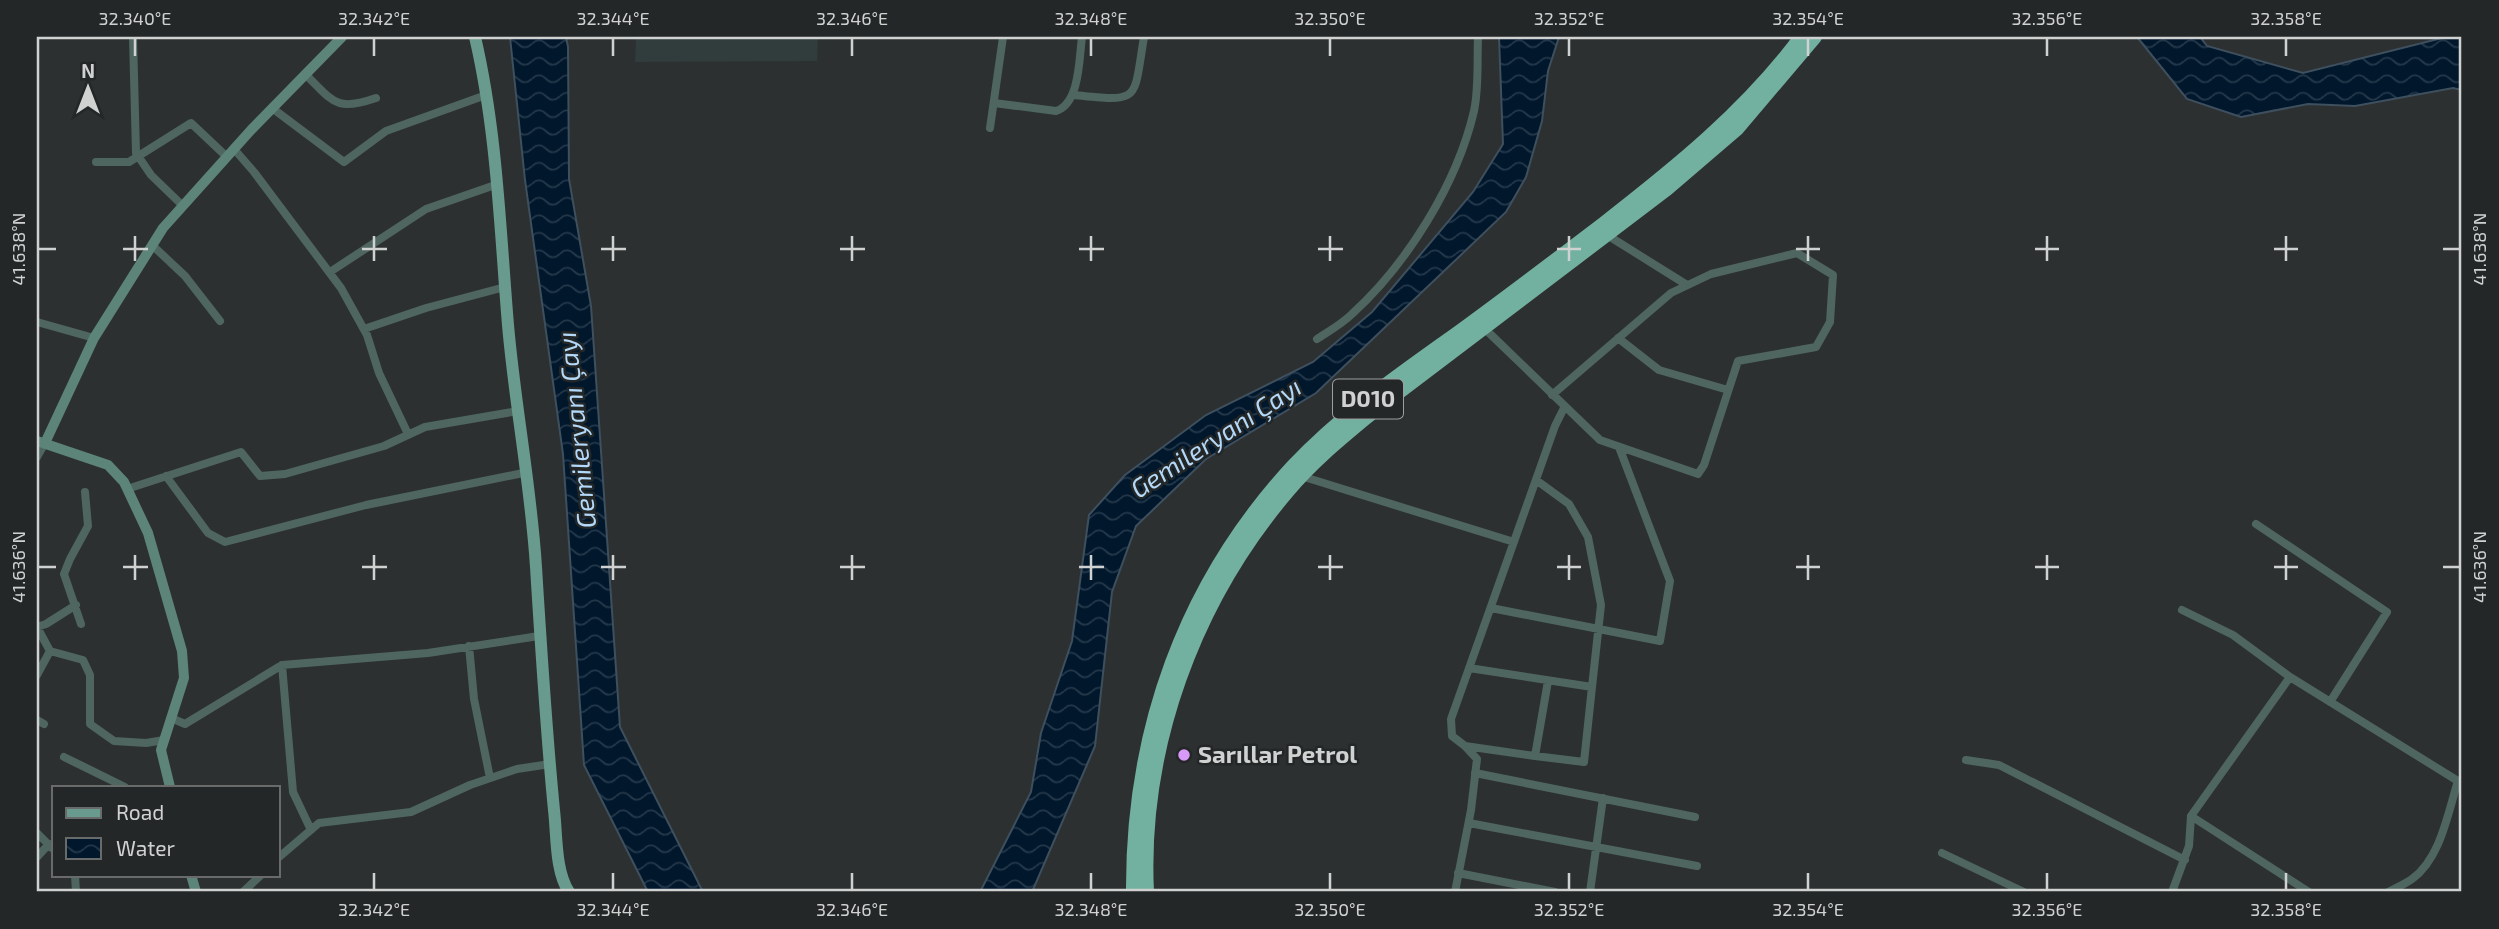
<svg xmlns="http://www.w3.org/2000/svg" width="2499" height="929" font-family="'Exo 2',sans-serif">
<style>
.built{fill:#313c3c}
.water{fill:url(#water-waves);stroke:#3e4f5e;stroke-width:2}
.lines{fill:none;stroke-linecap:round;stroke-linejoin:round}
.street{stroke:#4e665f;stroke-width:8}
.secondary{stroke:#5d8479;stroke-width:10}
.primary{stroke:#689b8d;stroke-width:12}
.highway{stroke:#72b09f;stroke-width:14}
.ticks{fill:none;stroke:#d0d2d2;stroke-width:2.5}
.poi-dot{fill:#d89af8;stroke:#242727;stroke-width:2.5}
.labels{text-anchor:middle;stroke-width:5;stroke-linejoin:round;paint-order:stroke}
.shield{fill:#242727;stroke:#9c9f9f;stroke-width:2}
.shield-label{font-size:23px;font-weight:bold;fill:#d0d2d2}
.poi-label{font-size:24px;font-weight:bold;fill:#d0d2d2;stroke:#242727;text-anchor:start}
.water-label{font-size:26px;font-style:italic;fill:#b3d8f8;stroke:#242727}
.neatline{fill:none;stroke:#d0d2d2;stroke-width:2.5}
.ticks-label{font-size:18px;text-anchor:middle;fill:#d0d2d2}
</style>
<defs>
<pattern id="water-waves" width="16" height="10" patternUnits="userSpaceOnUse" patternTransform="scale(1.75)"><rect width="16" height="10" fill="#00172c"/><path d="M0 5q4-4 8 0t8 0" fill="none" stroke="#24384a"/></pattern>
</defs>
<rect width="100%" height="100%" fill="#2d3031"/>
<path class="built" d="M636,37H818L817,61L635,62Z"/>
<path class="water" d="M510,37H566L568,47L569,179L591,306L620,727L703,892H648L584,765L563,454L525,180Z
M1499,37H1559L1548,71L1542,121L1526,177L1506,212L1316,393L1206,459L1136,526L1112,592L1095,746L1032,892H980L1031,792L1041,733L1072,641L1089,515L1125,475L1206,415L1313,362L1372,312L1473,192L1503,144Z
M2137,37H2200L2207,46L2303,73L2446,37H2462V90L2453,88L2355,106L2308,104L2241,117L2187,99Z"/>
<g class="lines">
<path class="street" d="M133,37L136,153L151,175L183,206
M305,74C334,102 335,112 376,98
M1073,95C1142,102 1133,102 1144,37
M994,103L1056,111C1080,103 1079,59 1082,37
M272,108L344,162L386,131L486,95
M990,128L1003,37
M234,149L254,172L341,288L367,335L379,373L408,434
M96,162H129L191,123L227,157
M1607,235L1687,285
M152,245L185,276L220,321
M330,272L426,209L498,184
M37,322L94,338
M1484,328L1600,440L1698,474L1704,465L1738,361L1816,347L1830,322L1833,275L1797,253L1711,274L1671,293L1552,395
M364,329L426,308L505,287
M1618,338L1659,370L1728,390
M1317,339C1329,331 1342,324 1352,314C1407,264 1457,184 1474,111C1479,88 1477,61 1478,37
M37,457L45,443
M166,476L208,533L225,542L366,505L528,472
M1301,476L1514,542
M127,489L241,452L260,476L285,474L384,446L425,427L518,411
M2256,524L2387,612L2330,702
M1491,608L1660,641L1670,581L1619,447
M2182,610L2233,635L2290,677L2458,781C2448,812 2441,858 2412,879C2405,884 2396,888 2388,892
M81,624L64,574L70,559L88,526L85,492
M37,627L50,651L83,660L90,675V724L114,741L146,743L164,740
M37,627L46,624L76,605
M469,646L474,699L490,778
M282,665L293,792L311,830
M1469,668L1592,687L1601,605L1588,537L1569,504L1536,480
M37,675L50,651
M171,718L185,724L282,665L428,653L539,636
M37,720L44,724
M1465,746L1535,756L1548,681
M1535,756L1584,762L1592,687
M64,757L125,787
M1966,760L1999,765L2185,860
M1475,773L1695,817
M2191,816L2309,892
M1469,823L1697,866
M37,833L54,850
M1942,853L2024,892
M37,857L49,844
M278,858L319,823L411,812L470,785L517,769L550,764
M1458,873L1555,892
M75,875L76,892
M243,892L261,875
M1455,892L1471,810L1477,759L1465,746L1452,736L1451,719L1555,426L1565,406
M1590,892L1603,798
M2172,892L2189,846L2191,816L2290,677"/>
<path class="secondary" d="M37,441L108,465L124,482L148,533L182,651L184,678L161,750L170,787
M45,443L94,338L163,228L251,130L342,37
M191,875L196,892"/>
<path class="primary" d="M475,37C497,131 500,229 508,325C515,406 531,486 536,567C541,648 546,729 554,810C557,835 555,871 569,892"/>
<path class="highway" d="M1133,892C1132,732 1184,584 1293,466C1340,416 1397,376 1452,337C1503,300 1553,262 1603,224C1675,168 1746,111 1801,37
M1147,892C1140,748 1194,601 1288,491C1313,461 1343,437 1373,412L1667,189L1737,129L1815,37"/>
</g>
<path class="ticks" d="M135,38V56M374,38V56M613,38V56M852,38V56M1091,38V56M1330,38V56M1569,38V56M1808,38V56M2047,38V56M2286,38V56M135,236V261M374,236V261M613,236V261M852,236V261M1091,236V261M1330,236V261M1569,236V261M1808,236V261M2047,236V261M2286,236V261M38,249H56M123,249H148M362,249H387M601,249H626M840,249H865M1079,249H1104M1318,249H1343M1557,249H1581M1796,249H1820M2035,249H2059M2274,249H2298M2443,249H2460M135,555V580M374,555V580M613,555V580M852,555V580M1091,555V580M1330,555V580M1569,555V580M1808,555V580M2047,555V580M2286,555V580M38,567H56M123,567H148M362,567H387M601,567H626M840,567H865M1079,567H1104M1318,567H1343M1557,567H1581M1796,567H1820M2035,567H2059M2274,567H2298M2443,567H2460M374,873V890M613,873V890M852,873V890M1091,873V890M1330,873V890M1569,873V890M1808,873V890M2047,873V890M2286,873V890"/>
<circle class="poi-dot" cx="1184" cy="755" r="7"/>
<g class="labels">
<rect class="shield" x="1333" y="379.5" width="70" height="39" rx="5"/>
<g class="shield-label">
<text x="1368" y="407">D010</text>
</g>
<g class="poi-label">
<text x="1198" y="763">Sarıllar Petrol</text>
</g>
<g class="water-label">
<text transform="translate(577 430) rotate(-96)" y="9">Gemileryanı Çayı</text>
<text transform="translate(1216 438) rotate(-33)" y="9">Gemileryanı Çayı</text>
</g>
</g>
<rect width="2499" height="929" fill="none" stroke="#242727" stroke-width="77"/>
<rect x="52" y="786" width="228" height="91" fill="#242727" stroke="#696b6b" stroke-width="2"/>
<rect x="66" y="808" width="35" height="10" fill="#689b8d" stroke="#696b6b" stroke-width="2"/>
<text x="116" y="820" font-size="21" fill="#d0d2d2">Road</text>
<rect x="66" y="838" width="35" height="21" fill="url(#water-waves)" stroke="#696b6b" stroke-width="2"/>
<text x="116" y="856" font-size="21" fill="#d0d2d2">Water</text>
<g transform="translate(88 88)" stroke="#242727" stroke-width="5" paint-order="stroke">
<path d="M0-5L12 26L0 18L-12 26Z" fill="#d0d2d2"/>
<text y="-10" font-size="19" font-weight="bold" text-anchor="middle" fill="#d0d2d2">N</text>
</g>
<rect x="38" y="38" width="2422" height="852" class="neatline"/>
<g class="ticks-label">
<text x="135" y="25">32.340°E</text>
<text x="374" y="25">32.342°E</text>
<text x="613" y="25">32.344°E</text>
<text x="852" y="25">32.346°E</text>
<text x="1091" y="25">32.348°E</text>
<text x="1330" y="25">32.350°E</text>
<text x="1569" y="25">32.352°E</text>
<text x="1808" y="25">32.354°E</text>
<text x="2047" y="25">32.356°E</text>
<text x="2286" y="25">32.358°E</text>
<text transform="translate(19 249) rotate(-90)" y="6">41.638°N</text>
<text transform="translate(2480 249) rotate(-90)" y="6">41.638°N</text>
<text transform="translate(19 567) rotate(-90)" y="6">41.636°N</text>
<text transform="translate(2480 567) rotate(-90)" y="6">41.636°N</text>
<text x="374" y="916">32.342°E</text>
<text x="613" y="916">32.344°E</text>
<text x="852" y="916">32.346°E</text>
<text x="1091" y="916">32.348°E</text>
<text x="1330" y="916">32.350°E</text>
<text x="1569" y="916">32.352°E</text>
<text x="1808" y="916">32.354°E</text>
<text x="2047" y="916">32.356°E</text>
<text x="2286" y="916">32.358°E</text>
</g>
</svg>
